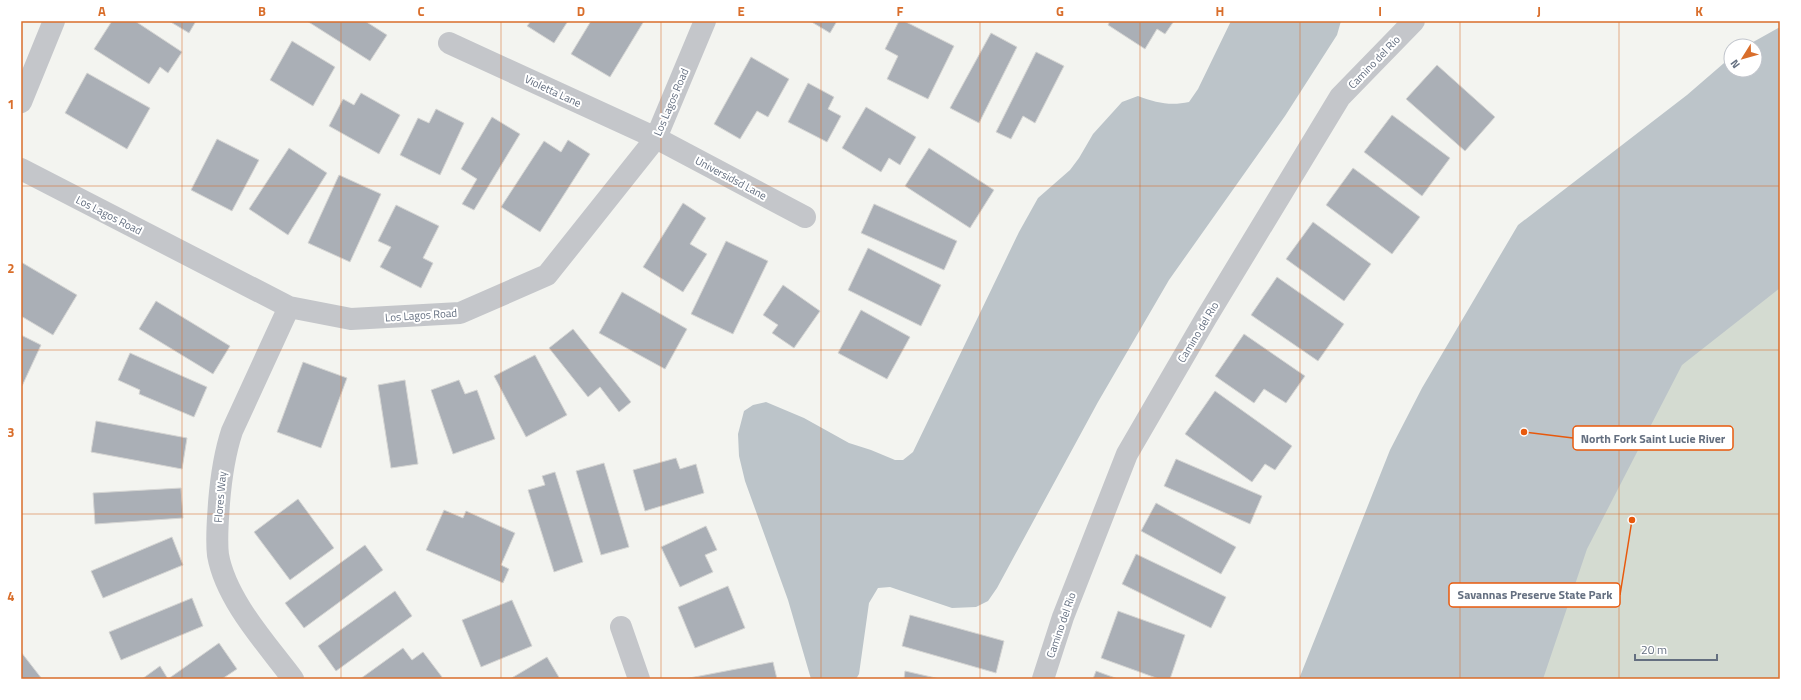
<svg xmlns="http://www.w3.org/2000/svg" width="1801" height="700" font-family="'Titillium Web',sans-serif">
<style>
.green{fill:#d4dbd1}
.water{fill:#bcc4c9}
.building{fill:#aaafb6;stroke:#d5d5d3}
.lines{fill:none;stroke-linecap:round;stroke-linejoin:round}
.street{stroke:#c4c6ca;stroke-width:22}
.grid{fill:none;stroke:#d96e2b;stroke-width:1;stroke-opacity:0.55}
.labels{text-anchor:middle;stroke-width:4;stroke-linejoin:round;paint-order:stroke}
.street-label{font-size:11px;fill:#646f80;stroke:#fff}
.leader{fill:none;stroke:#e8590c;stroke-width:1.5}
.callout-dot{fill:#e8590c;stroke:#fff;stroke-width:1.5}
.callout{fill:#fff;stroke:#e8590c;stroke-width:1.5}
.callout-label{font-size:12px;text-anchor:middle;font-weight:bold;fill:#646f80}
.neatline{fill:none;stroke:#d96e2b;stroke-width:1.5}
.grid-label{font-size:13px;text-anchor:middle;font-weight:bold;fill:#d96e2b}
</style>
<rect width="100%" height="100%" fill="#f3f4f0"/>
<path class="green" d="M1780,183V679H1391Z"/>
<path class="water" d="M1231,21H1341L1337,35L1285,116L1169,280L1098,402L997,588L988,601L976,607L952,608L890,587L878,588L869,603L859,674L856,679H811L788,600L745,481L739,456L738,434L744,411L753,405L766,402L804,418L849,443L871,450L895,460H903L913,452L1019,232L1038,198L1070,170L1079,158L1093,134L1122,102L1138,96C1156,103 1171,106 1189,102L1198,89Z
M1780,27V288L1682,365L1587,549L1543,679H1299L1390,450L1422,388L1518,225L1687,95L1731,57V70H1755V46H1746Z"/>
<path class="building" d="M112,21H135L182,52L168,73L160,67L149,84L94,49Z
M169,21H196L189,33Z
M307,21H365L387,35L370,61Z
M531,21H568L554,43L527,26Z
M591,21H644L610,77L571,54Z
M810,21H837L830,33Z
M899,21H904L954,46L928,99L887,79L898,56L885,49Z
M1110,21H1174L1165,34L1157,29L1145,49L1108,25Z
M991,33L1017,47L979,123L950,108Z
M292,41L335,67L313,106L270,80Z
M1036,52L1064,66L1035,123L1023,116L1011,139L996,132Z
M751,57L789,79L768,117L757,111L740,139L714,124Z
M1437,65L1495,117L1465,151L1406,99Z
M87,73L150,108L127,149L65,113Z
M808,83L834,97L828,109L841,116L827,142L788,122Z
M361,93L400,115L379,154L329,126L343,99L354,105Z
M866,107L916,137L900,165L889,158L881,172L842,148Z
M436,109L464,123L440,175L400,155L418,118L429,123Z
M1392,115L1450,158L1422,196L1364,152Z
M492,117L520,134L474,210L462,204L477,179L461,169Z
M217,139L259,160L232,211L191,190Z
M568,140L590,154L540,232L501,207L544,141L561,152Z
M289,148L327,173L288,235L249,209Z
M929,148L994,190L970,228L905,186Z
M1353,168L1420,217L1392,254L1326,205Z
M339,175L381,194L350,262L308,243Z
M683,203L706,218L690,244L707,254L683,292L643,267Z
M874,204L957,241L944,270L861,233Z
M396,205L439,226L423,258L433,263L421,288L380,267L391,247L378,241Z
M1313,222L1371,264L1344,301L1286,259Z
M726,241L768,261L733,334L691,314Z
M868,248L941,285L921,326L848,290Z
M21,262L77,295L53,335L21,316Z
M1277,277L1344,324L1318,361L1251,315Z
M783,285L820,311L794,348L772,333L778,325L763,315Z
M622,292L687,329L665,369L599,333Z
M156,301L230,346L213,374L139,329Z
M861,310L910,337L887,379L838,353Z
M573,329L631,402L619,412L600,387L588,397L549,348Z
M1244,334L1305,376L1286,403L1264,389L1254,403L1215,376Z
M21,335L41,345L22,386L21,385Z
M130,353L207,387L194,417L139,394L140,390L118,380Z
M535,355L567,415L526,437L494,376Z
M303,362L347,378L321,448L277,432Z
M405,380L418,464L391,468L378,385Z
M459,380L465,394L477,390L495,439L453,454L431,390Z
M1215,391L1292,446L1275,470L1265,464L1252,482L1185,434Z
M96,421L187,438L182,469L91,452Z
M676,458L680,469L696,464L704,493L645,511L633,470Z
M1176,459L1262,496L1250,524L1164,486Z
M604,463L629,547L601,555L576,471Z
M555,472L583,562L554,572L528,490L545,485L542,476Z
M181,488L183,518L95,524L93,493Z
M298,499L334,548L290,580L254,532Z
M1156,503L1236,547L1221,574L1141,531Z
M444,510L463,518L466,511L515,533L501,565L509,569L503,583L426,550Z
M706,526L717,550L705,555L713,572L680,587L661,547Z
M172,537L183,565L103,598L91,571Z
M365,545L383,570L304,628L285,603Z
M1136,554L1226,597L1211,628L1122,584Z
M728,586L745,628L695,648L678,607Z
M395,591L412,616L336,671L318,646Z
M192,598L203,626L121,660L109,632Z
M512,600L532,646L481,667L462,620Z
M1118,611L1185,635L1170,679H1159L1101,658Z
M910,615L1004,641L996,673L902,646Z
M219,643L237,669L222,679H142L160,666L168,679Z
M403,648L412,660L423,652L442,677L439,679H360Z
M21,652L42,679H21Z
M547,657L560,679H510Z
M773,662L777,679H684Z
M905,671L940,679H904Z
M1096,671L1118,679H1093Z"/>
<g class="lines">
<path class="street" d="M449,43L656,138L805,217
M21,102L54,21
M21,169L289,307L351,319L460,313L547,275L656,138L705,21
M289,307L232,431C224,455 221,478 219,503C218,520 216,538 218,555C226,600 266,643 293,679
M621,627L639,679
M1043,679L1063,617L1127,454L1206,318L1340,97L1414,21"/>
</g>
<path class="grid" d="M182,21V679M341,21V679M501,21V679M661,21V679M821,21V679M980,21V679M1140,21V679M1300,21V679M1460,21V679M1619,21V679M21,186H1780M21,350H1780M21,514H1780"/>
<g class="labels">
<g class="street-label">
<text transform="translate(1374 62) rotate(-46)" y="4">Camino del Rio</text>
<text transform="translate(553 91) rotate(25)" y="4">Violetta Lane</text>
<text transform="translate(671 102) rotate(-67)" y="4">Los Lagos Road</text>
<text transform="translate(731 178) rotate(28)" y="4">Universidsd Lane</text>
<text transform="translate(109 215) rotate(27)" y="4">Los Lagos Road</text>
<text transform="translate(421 315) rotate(-4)" y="4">Los Lagos Road</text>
<text transform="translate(1198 332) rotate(-59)" y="4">Camino del Rio</text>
<text transform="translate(220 497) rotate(-85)" y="4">Flores Way</text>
<text transform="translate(1061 625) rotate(-71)" y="4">Camino del Rio</text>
</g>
</g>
<path class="leader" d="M1524 432L1573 438M1632 520L1620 595"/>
<g class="callout-dot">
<circle cx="1524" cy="432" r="4"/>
<circle cx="1632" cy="520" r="4"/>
</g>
<g class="callout">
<rect x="1573" y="426" width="160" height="24" rx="4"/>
<rect x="1449" y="583" width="171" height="24" rx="4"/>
</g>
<g class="callout-label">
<text x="1653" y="443">North Fork Saint Lucie River</text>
<text x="1535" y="599">Savannas Preserve State Park</text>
</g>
<rect width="1801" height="700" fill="none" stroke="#ffffff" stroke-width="44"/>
<g transform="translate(1743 58) rotate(233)"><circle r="19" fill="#ffffff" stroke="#c1c5cc"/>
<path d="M0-3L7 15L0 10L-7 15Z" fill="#d96e2b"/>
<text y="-6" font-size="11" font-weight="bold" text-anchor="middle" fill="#646f80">N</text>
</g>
<path d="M1635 654v6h82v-6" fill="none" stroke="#646f80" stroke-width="2"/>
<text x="1641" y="654" font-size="12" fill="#646f80" stroke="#ffffff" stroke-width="3" paint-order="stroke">20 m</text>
<rect x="22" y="22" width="1757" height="656" class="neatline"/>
<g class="grid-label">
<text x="102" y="16">A</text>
<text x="262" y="16">B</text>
<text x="421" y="16">C</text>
<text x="581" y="16">D</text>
<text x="741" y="16">E</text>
<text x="900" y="16">F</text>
<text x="1060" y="16">G</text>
<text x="1220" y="16">H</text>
<text x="1380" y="16">I</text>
<text x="1539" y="16">J</text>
<text x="1699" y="16">K</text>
<text x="11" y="109">1</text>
<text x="11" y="273">2</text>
<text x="11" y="437">3</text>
<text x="11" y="601">4</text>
</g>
</svg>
